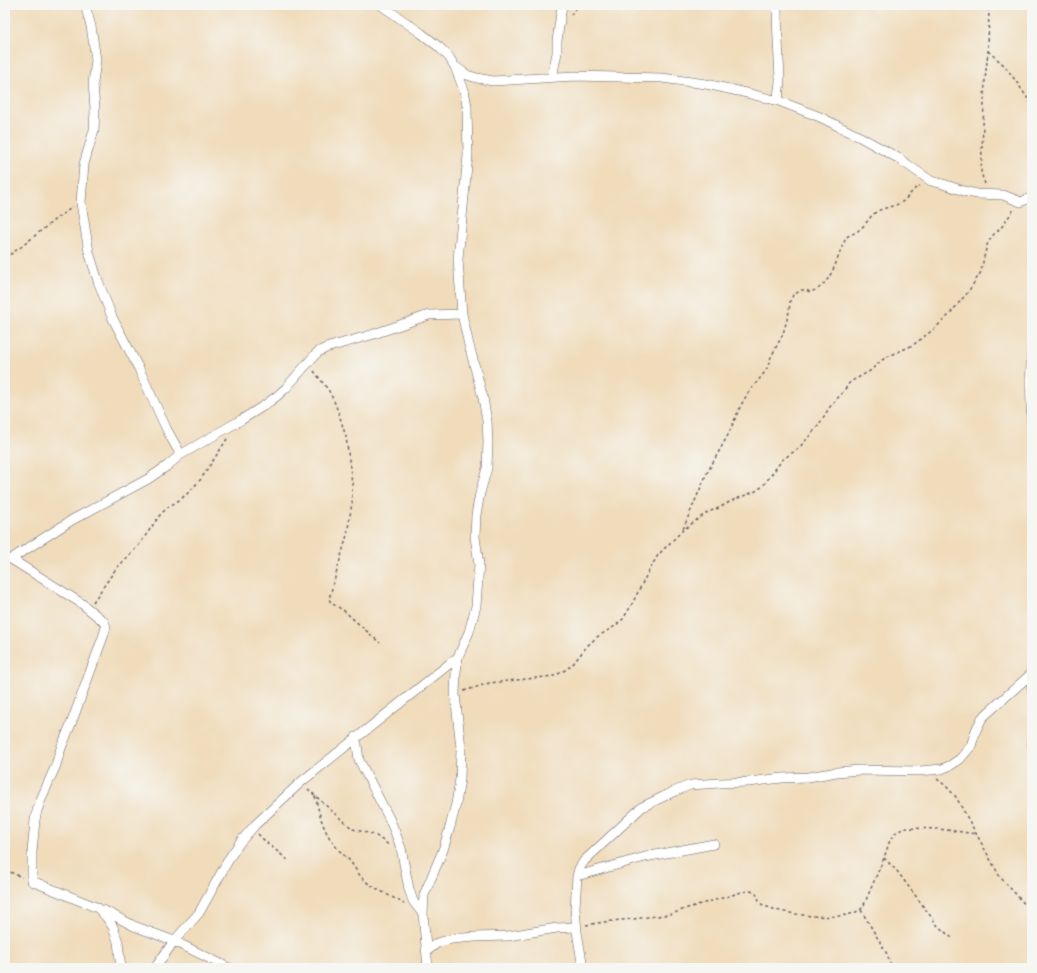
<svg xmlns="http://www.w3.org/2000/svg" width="1037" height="973" font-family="'Gochi Hand',sans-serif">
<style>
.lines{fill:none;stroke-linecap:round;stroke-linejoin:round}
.minor-casing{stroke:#6a6368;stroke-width:10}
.path{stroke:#6a6368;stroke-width:1.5;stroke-dasharray:3 3;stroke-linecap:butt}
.minor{stroke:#fff;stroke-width:9}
</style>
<rect width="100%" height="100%" fill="#f6f6f2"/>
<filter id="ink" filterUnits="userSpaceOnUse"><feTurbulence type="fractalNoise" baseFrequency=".025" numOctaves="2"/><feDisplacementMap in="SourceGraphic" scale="8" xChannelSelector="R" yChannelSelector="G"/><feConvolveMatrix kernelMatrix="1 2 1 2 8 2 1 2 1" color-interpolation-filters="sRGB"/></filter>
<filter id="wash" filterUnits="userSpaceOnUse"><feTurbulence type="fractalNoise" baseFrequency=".012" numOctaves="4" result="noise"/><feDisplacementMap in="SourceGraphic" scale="16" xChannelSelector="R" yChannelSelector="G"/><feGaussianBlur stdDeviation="0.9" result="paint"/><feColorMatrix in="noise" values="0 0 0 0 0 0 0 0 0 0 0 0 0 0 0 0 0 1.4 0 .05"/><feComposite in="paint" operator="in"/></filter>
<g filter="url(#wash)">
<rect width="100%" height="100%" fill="#f0dcbb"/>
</g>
<g filter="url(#ink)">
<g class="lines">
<defs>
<path id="minor" d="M85,5L91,26L96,60L93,83L95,109L94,130L84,164L82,189L81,203L89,252L98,281L112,317L139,369L167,430L178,450L180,455
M381,5L421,33L439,47L449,57L455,67L464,90L467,106L468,155L458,259L460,288L462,314L468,341L483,398L487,421L488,441L487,468L480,493L476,515L475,537L479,564L476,606L469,632L458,657L456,672L455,694L461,748L460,779L456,804L450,827L443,850L424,895L423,914L428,968
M777,5C777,30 779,55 780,80C780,89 777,92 779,101
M456,67L467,75L477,78L493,81L574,76L662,78L706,84L738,91L779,101L820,117L860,137L898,158L931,181L943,184L967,192L977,194L1003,195L1021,202L1032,197
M552,77L557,53V41L562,5
M1032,352C1029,377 1031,403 1032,429
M1032,667L1031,674L1032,691
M1032,728V746
M356,737L359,760L389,818L395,832L401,848L409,889L413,901L423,914
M577,876L645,857L714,844
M103,910L134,926L174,941L229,968
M427,956V951L437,943L452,939L475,937L508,936L557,928L576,927
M121,968L118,942L113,927L107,918L98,908L32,881V852L35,820L37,811L42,797L56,765L61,748L71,724L103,637L106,627L104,622L102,620L81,603L11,559L72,520L148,479L167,466L180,455L241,420L265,405L277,396L286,388L313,357L318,352L326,348L374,334L429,315L462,314
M155,968L174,941L199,913L230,857L241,841L255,825L301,782L458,657
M583,968L577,932L575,908L577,876L579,869L584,861L642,807L671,793L690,785L720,783L749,782L782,778L808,777L837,772L859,770L920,771L942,769L951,765L960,759L971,746L976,730L982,718L1031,674"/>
</defs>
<use href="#minor" class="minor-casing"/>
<path class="path" d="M571,15L578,5
M988,51L1005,66L1018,84L1032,105
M985,184L981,173L985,80L988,51L989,5
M5,258L21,247L58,217L73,207
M314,371L329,391L334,401L339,414L346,437L352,483V503L347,535L329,599L331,603L343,610L380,643
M683,529L707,473L728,435L741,405L748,393L765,372L768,366L771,357L783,334L789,312L790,301L793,295L802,290H806L810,292C828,288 835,266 841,249C843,245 845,239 848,236C852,234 856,233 859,230C866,225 869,217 876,212C884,207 894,207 902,202C908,198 913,188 920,186
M93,602L115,570L139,545L160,515L168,507L181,499L189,492L201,479L227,439
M464,691L489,683L554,676L564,671L573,664L587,646L597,637L615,626L623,619L631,606L647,574L658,555L683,530L708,512L719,508L731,501L756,491L763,486L782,460L799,448L819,425L829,408L843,392L850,382L870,371L882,360L887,357L913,345L934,329L948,316L968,292L981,272L984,257L987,245L992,236L1001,228L1014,209
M937,779L946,786L956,797L1000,877L1032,912
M308,789L333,812L353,829L375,835L390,846
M315,796C319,812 323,831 334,844C338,850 344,855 349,860C354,866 358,874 364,880C373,888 393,897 404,904
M258,834L266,842L289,861
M884,858L897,871L938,926L952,938
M5,870L22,877
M861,910L887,954L892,968
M586,925C602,922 618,920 634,919C646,917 659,916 671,914C678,912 684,909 691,907C703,903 716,900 729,896C735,894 743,891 750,891C759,891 757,902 763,905C782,915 849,924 863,907L884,858L890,840L894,834L898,831L906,828L939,829L977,834"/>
<use href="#minor" class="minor"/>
</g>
</g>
<rect width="1037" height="973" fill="none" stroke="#f6f6f2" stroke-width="20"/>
</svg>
